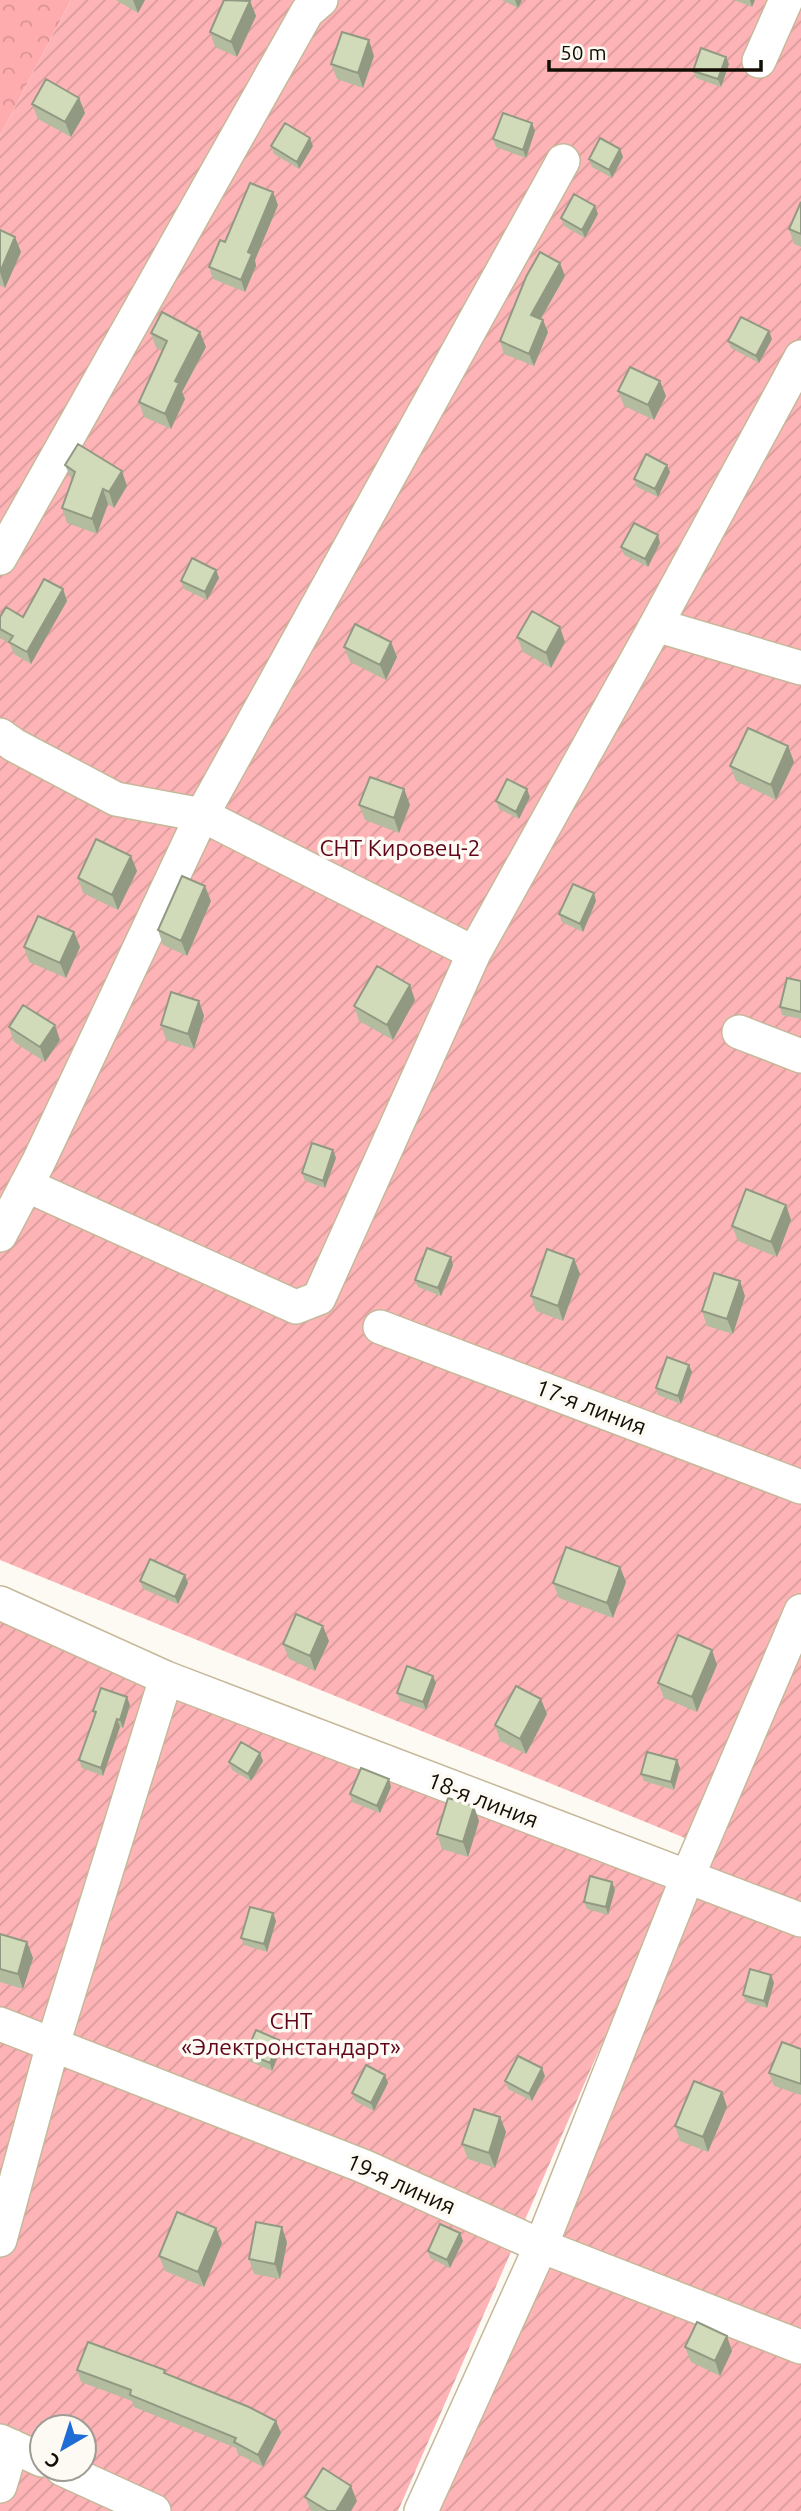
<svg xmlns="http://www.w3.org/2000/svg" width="801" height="2511" font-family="Ubuntu,sans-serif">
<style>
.forest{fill:url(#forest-crowns)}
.garden{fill:url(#garden-furrows);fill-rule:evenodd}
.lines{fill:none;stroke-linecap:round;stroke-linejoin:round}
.street-casing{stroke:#c6b89a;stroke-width:36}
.street{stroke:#fff;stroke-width:33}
.wall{fill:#b4bca0}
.shaded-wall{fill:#929982}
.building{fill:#d1dbba;stroke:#929982;stroke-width:2}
.labels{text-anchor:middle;stroke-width:7;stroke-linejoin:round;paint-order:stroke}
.park-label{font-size:23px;fill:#60041a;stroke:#fdfaf3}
.street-label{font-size:23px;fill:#130e04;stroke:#fdfaf3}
</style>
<defs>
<pattern id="forest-crowns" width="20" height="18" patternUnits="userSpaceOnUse" patternTransform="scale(1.75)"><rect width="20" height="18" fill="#ffacaf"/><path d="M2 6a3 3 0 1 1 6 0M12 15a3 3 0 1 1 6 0" fill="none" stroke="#da9395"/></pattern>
<pattern id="garden-furrows" width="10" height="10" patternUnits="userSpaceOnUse" patternTransform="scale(1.75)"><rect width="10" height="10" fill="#feb4b6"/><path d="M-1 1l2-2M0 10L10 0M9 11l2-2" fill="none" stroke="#d99a9b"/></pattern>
</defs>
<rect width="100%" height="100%" fill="#fdfaf3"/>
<path class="forest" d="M0,0H71L0,136Z"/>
<path class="garden" d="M71,0H801V2511H427L717,1851L0,1560V136Z
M0,1611L678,1869L398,2511H0ZM42,2427H84V2469H42Z"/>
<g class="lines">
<defs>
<path id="street" d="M759,61L786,0
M0,558L307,12L321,0
M656,625L801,668
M0,735L14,745L116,799L202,815L474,953
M739,1032L801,1056
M26,1185L296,1307L319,1298L474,953L656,625L801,357
M0,1235L39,1161L202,815L563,161
M380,1327L801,1487
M0,1603L166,1678L801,1920
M0,2024L363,2166L541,2246L801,2347
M0,2240L53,2044L166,1678
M0,2441L42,2460
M62,2469L154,2511
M0,2486L12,2446
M421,2511L541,2246L687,1878L801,1611"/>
</defs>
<use href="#street" class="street-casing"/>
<use href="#street" class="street"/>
</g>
<path class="wall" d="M116,0H145L138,13Z
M502,0H522L518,8Z
M734,0H755L752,7Z
M250,1L256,16L237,57L215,47L210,32Z
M374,56L363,88L337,79L331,64Z
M729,64L721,87L696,78L693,71Z
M79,98L85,113L71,137L38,119L32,104Z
M532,123L535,131L526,158L496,147L493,139Z
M271,146H313L299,169L274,154Z
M620,149L623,157L612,178L592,167L589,159Z
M801,202V247L794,244L789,229Z
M278,205L255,260L256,266L245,292L213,279L209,267L225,242Z
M598,214L585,238L564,226L561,218Z
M0,230L15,237L21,252L5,288L0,285Z
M565,276L541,319L548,332L534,366L504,354L500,341Z
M151,333L206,347L182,392L185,399L171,429L144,417L139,402L163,351L156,348Z
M772,339L759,363L731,348L728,341Z
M618,391L666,396L654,420L624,406Z
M65,465L127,486L114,508L108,504L97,534L67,523L62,508L72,481Z
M667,465L670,472L658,497L637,487L634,479Z
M660,543L648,567L624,555L621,547Z
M216,570L219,578L207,600L184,589L181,581Z
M63,589L67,601L31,664L14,654L10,644L0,638V617H23Z
M517,637L565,642L551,668L523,652Z
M391,642L397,657L386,680L350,662L344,647Z
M788,746L794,762L776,800L736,781L730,766Z
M404,789L410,805L399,833L365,820L359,805Z
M530,797L519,819L499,809L496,801Z
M131,856L137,871L118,910L83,893L78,878Z
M211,901L187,956L163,945L158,930Z
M596,901L583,932L562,922L559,914Z
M74,932L80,947L66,978L29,962L24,947Z
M801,981V1019L782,1015L780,1007Z
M415,1000L393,1040L359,1021L354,1006Z
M199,1001L204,1016L194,1049L166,1040L161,1025Z
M9,1027L60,1040L45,1062L14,1042Z
M333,1150L336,1158L325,1188L305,1181L302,1173Z
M786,1205L791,1220L777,1257L738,1241L732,1226Z
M574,1259L580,1274L563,1321L536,1311L531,1296Z
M453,1265L441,1296L418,1287L415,1280Z
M745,1296L733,1334L707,1326L702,1311Z
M692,1372L681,1404L658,1395L656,1388Z
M620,1567L626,1582L613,1618L559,1598L553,1583Z
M140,1581L188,1583L178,1604L143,1589Z
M329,1641L315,1671L289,1659L283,1644Z
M717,1665L697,1712L664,1698L658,1683Z
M436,1683L426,1710L400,1701L397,1693Z
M130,1705L123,1728L120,1727L103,1776L82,1768L79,1760L95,1716L93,1711Z
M547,1714L526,1754L500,1741L495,1725Z
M260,1753L263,1761L251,1781L232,1770L229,1762Z
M677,1760L680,1768L674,1790L644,1781L641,1774Z
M391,1787L380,1813L352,1802L350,1794Z
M479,1821L468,1857L442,1849L437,1834Z
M612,1882L615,1890L608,1915L587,1909L584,1902Z
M273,1913L276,1921L267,1952L244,1945L241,1938Z
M0,1934L27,1942L33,1958L23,1989L0,1982Z
M771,1975L774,1983L767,2008L746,2002L743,1995Z
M279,2040L282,2047L272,2071L249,2061L246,2053Z
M801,2049V2095L774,2086L769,2073Z
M545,2076L532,2101L508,2089L505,2081Z
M388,2083L374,2111L355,2101L352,2093Z
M722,2092L727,2107L708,2152L680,2141L675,2126Z
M500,2117L506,2132L495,2168L468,2159L462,2144Z
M216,2228L222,2243L204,2287L165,2271L159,2256Z
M460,2233L463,2241L450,2268L430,2258L428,2251Z
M287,2242L280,2279L254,2274L249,2259Z
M685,2347L732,2351L720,2376L691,2362Z
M77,2370L166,2374L276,2421L281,2433L263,2467L238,2454L236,2448L134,2407L132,2401L81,2382Z
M305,2497L357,2501L351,2511H311Z"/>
<path class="shaded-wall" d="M133,0H145L138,13Z
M515,0H522L518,8Z
M750,0H755L752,7Z
M250,1L256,16L237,57L231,42Z
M369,40L374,56L363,88L358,73Z
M726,57L729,64L721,87L718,79Z
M79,98L85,113L71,137L65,122Z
M532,123L535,131L526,158L523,150Z
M310,138L313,146L299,169L297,162Z
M620,149L623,157L612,178L609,170Z
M273,192L278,205L255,260L256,266L245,292L241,280L248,252Z
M595,206L598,214L585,238L582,230Z
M15,237L21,252L5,288L0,272Z
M560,263L565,276L536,327L531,315Z
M543,320L548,332L534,366L529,354Z
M769,331L772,339L759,363L756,356Z
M200,332L206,347L182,392L185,399L171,429L165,414L175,381Z
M660,381L666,396L654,420L648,405Z
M667,465L670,472L658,497L655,489Z
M122,471L127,486L114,508L109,492Z
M103,489L108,504L97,534L92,519Z
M658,535L660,543L648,567L645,559Z
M216,570L219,578L207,600L205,592Z
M63,589L67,601L31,664L27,652Z
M560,627L565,642L551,668L546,653Z
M391,642L397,657L386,680L380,665Z
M788,746L794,762L776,800L771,785Z
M404,789L410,805L399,833L394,818Z
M527,789L530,797L519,819L516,812Z
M131,856L137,871L118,910L112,895Z
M205,886L211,901L187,956L181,941Z
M594,893L596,901L583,932L580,924Z
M74,932L80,947L66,978L60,963Z
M410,985L415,1000L393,1040L387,1025Z
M199,1001L204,1016L194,1049L188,1034Z
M55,1025L60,1040L45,1062L40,1047Z
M333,1150L336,1158L325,1188L323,1181Z
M786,1205L791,1220L777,1257L771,1242Z
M451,1257L453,1265L441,1296L438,1288Z
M574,1259L580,1274L563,1321L558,1306Z
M740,1281L745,1296L733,1334L727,1319Z
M689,1365L692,1372L681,1404L678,1396Z
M620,1567L626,1582L613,1618L607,1603Z
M185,1575L188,1583L178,1604L175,1597Z
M323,1626L329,1641L315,1671L310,1656Z
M712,1650L717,1665L697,1712L692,1697Z
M433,1676L436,1683L426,1710L423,1702Z
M127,1697L130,1705L123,1728L120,1720Z
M541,1699L547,1714L526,1754L520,1739Z
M117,1719L120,1727L103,1776L101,1768Z
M260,1753L263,1761L251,1781L248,1774Z
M677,1760L680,1768L674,1790L671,1782Z
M389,1779L391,1787L380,1813L377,1806Z
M474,1806L479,1821L468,1857L463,1842Z
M612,1882L615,1890L608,1915L606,1907Z
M273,1913L276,1921L267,1952L264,1944Z
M27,1942L33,1958L23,1989L18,1974Z
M771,1975L774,1983L767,2008L764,2001Z
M279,2040L282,2047L272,2071L270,2063Z
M542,2068L545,2076L532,2101L529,2094Z
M385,2075L388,2083L374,2111L371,2103Z
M722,2092L727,2107L708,2152L703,2137Z
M500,2117L506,2132L495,2168L489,2153Z
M282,2227L287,2242L280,2279L275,2264Z
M216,2228L222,2243L204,2287L198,2272Z
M460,2233L463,2241L450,2268L447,2260Z
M727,2336L732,2351L720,2376L715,2361Z
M276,2421L281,2433L263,2467L258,2455Z
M351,2486L357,2501L351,2511H336Z"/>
<path class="building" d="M224,0L250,1L231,42L210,32Z
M342,32L369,40L358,73L331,64Z
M701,48L726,57L718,79L693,71Z
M46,79L79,98L65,122L32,104Z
M503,113L532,123L523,150L493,139Z
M285,123L310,138L297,162L271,146Z
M600,138L620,149L609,170L589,159Z
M250,183L273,192L248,252L252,254L241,280L209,267L220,240L225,242Z
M574,194L595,206L582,230L561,218Z
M801,202V234L789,229Z
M0,230L15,237L0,272Z
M540,252L560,263L531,315L543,320L529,354L500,341L526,277Z
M162,312L200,332L175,381L179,383L165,414L139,402L167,341L151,333Z
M741,317L769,331L756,356L728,341Z
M630,367L660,381L648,405L618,391Z
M78,444L122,471L109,492L103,489L92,519L62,508L75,472L65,465Z
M646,454L667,465L655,489L634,479Z
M634,523L658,535L645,559L621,547Z
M192,558L216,570L205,592L181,581Z
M44,579L63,589L27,652L9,642L13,636L0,629V617L6,607L23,617Z
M532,611L560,627L546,653L517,637Z
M355,624L391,642L380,665L344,647Z
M748,728L788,746L771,785L730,766Z
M370,777L404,789L394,818L359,805Z
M507,779L527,789L516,812L496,801Z
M96,839L131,856L112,895L78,878Z
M182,876L205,886L181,941L158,930Z
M573,884L594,893L580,924L559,914Z
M38,916L74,932L60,963L24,947Z
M377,966L410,985L387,1025L354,1006Z
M787,978L801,981V1012L780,1007Z
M171,992L199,1001L188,1034L161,1025Z
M23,1005L55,1025L40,1047L9,1027Z
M312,1143L333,1150L323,1181L302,1173Z
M746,1189L786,1205L771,1242L732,1226Z
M427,1248L451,1257L438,1288L415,1280Z
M547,1249L574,1259L558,1306L531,1296Z
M714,1273L740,1281L727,1319L702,1311Z
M667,1357L689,1365L678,1396L656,1388Z
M566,1547L620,1567L607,1603L553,1583Z
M150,1559L185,1575L175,1597L140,1581Z
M296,1614L323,1626L310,1656L283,1644Z
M678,1635L712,1650L692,1697L658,1683Z
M407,1666L433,1676L423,1702L397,1693Z
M516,1686L541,1699L520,1739L495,1725Z
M101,1688L127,1697L120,1720L117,1719L101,1768L79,1760L96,1712L93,1711Z
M241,1742L260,1753L248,1774L229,1762Z
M647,1752L677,1760L671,1782L641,1774Z
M361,1768L389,1779L377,1806L350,1794Z
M448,1798L474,1806L463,1842L437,1834Z
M590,1876L612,1882L606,1907L584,1902Z
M250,1907L273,1913L264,1944L241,1938Z
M0,1934L27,1942L18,1974L0,1969Z
M750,1969L771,1975L764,2001L743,1995Z
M256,2030L279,2040L270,2063L246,2053Z
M782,2042L801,2049V2084L769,2073Z
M518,2056L542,2068L529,2094L505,2081Z
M366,2065L385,2075L371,2103L352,2093Z
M694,2081L722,2092L703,2137L675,2126Z
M474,2109L500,2117L489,2153L462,2144Z
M177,2212L216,2228L198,2272L159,2256Z
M256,2222L282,2227L275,2264L249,2259Z
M440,2224L460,2233L447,2260L428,2251Z
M697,2322L727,2336L715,2361L685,2347Z
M88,2342L165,2370L164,2373L249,2407L276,2421L258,2455L234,2442L236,2438L130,2395L131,2390L77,2370Z
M323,2468L351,2486L336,2511H328L305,2497Z"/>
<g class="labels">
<g class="park-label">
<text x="400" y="856">СНТ Кировец-2</text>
<text x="291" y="2029">СНТ<tspan x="291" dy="26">«Электронстандарт»</tspan></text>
</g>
<g class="street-label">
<text transform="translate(591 1407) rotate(21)" y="8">17-я линия</text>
<text transform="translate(483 1800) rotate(21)" y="8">18-я линия</text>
<text transform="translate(401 2184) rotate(24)" y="8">19-я линия</text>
</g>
</g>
<g transform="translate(63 2448) rotate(219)"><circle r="33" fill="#fdfaf3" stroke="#9f9c93" stroke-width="2"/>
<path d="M0-5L12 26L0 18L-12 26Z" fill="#206cd7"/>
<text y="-10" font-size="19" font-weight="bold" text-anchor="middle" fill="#130e04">С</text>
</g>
<path d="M549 60v10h212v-10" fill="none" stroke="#130e04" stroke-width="3.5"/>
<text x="560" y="60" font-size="21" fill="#130e04" stroke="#fdfaf3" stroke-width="5" paint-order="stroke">50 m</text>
</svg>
